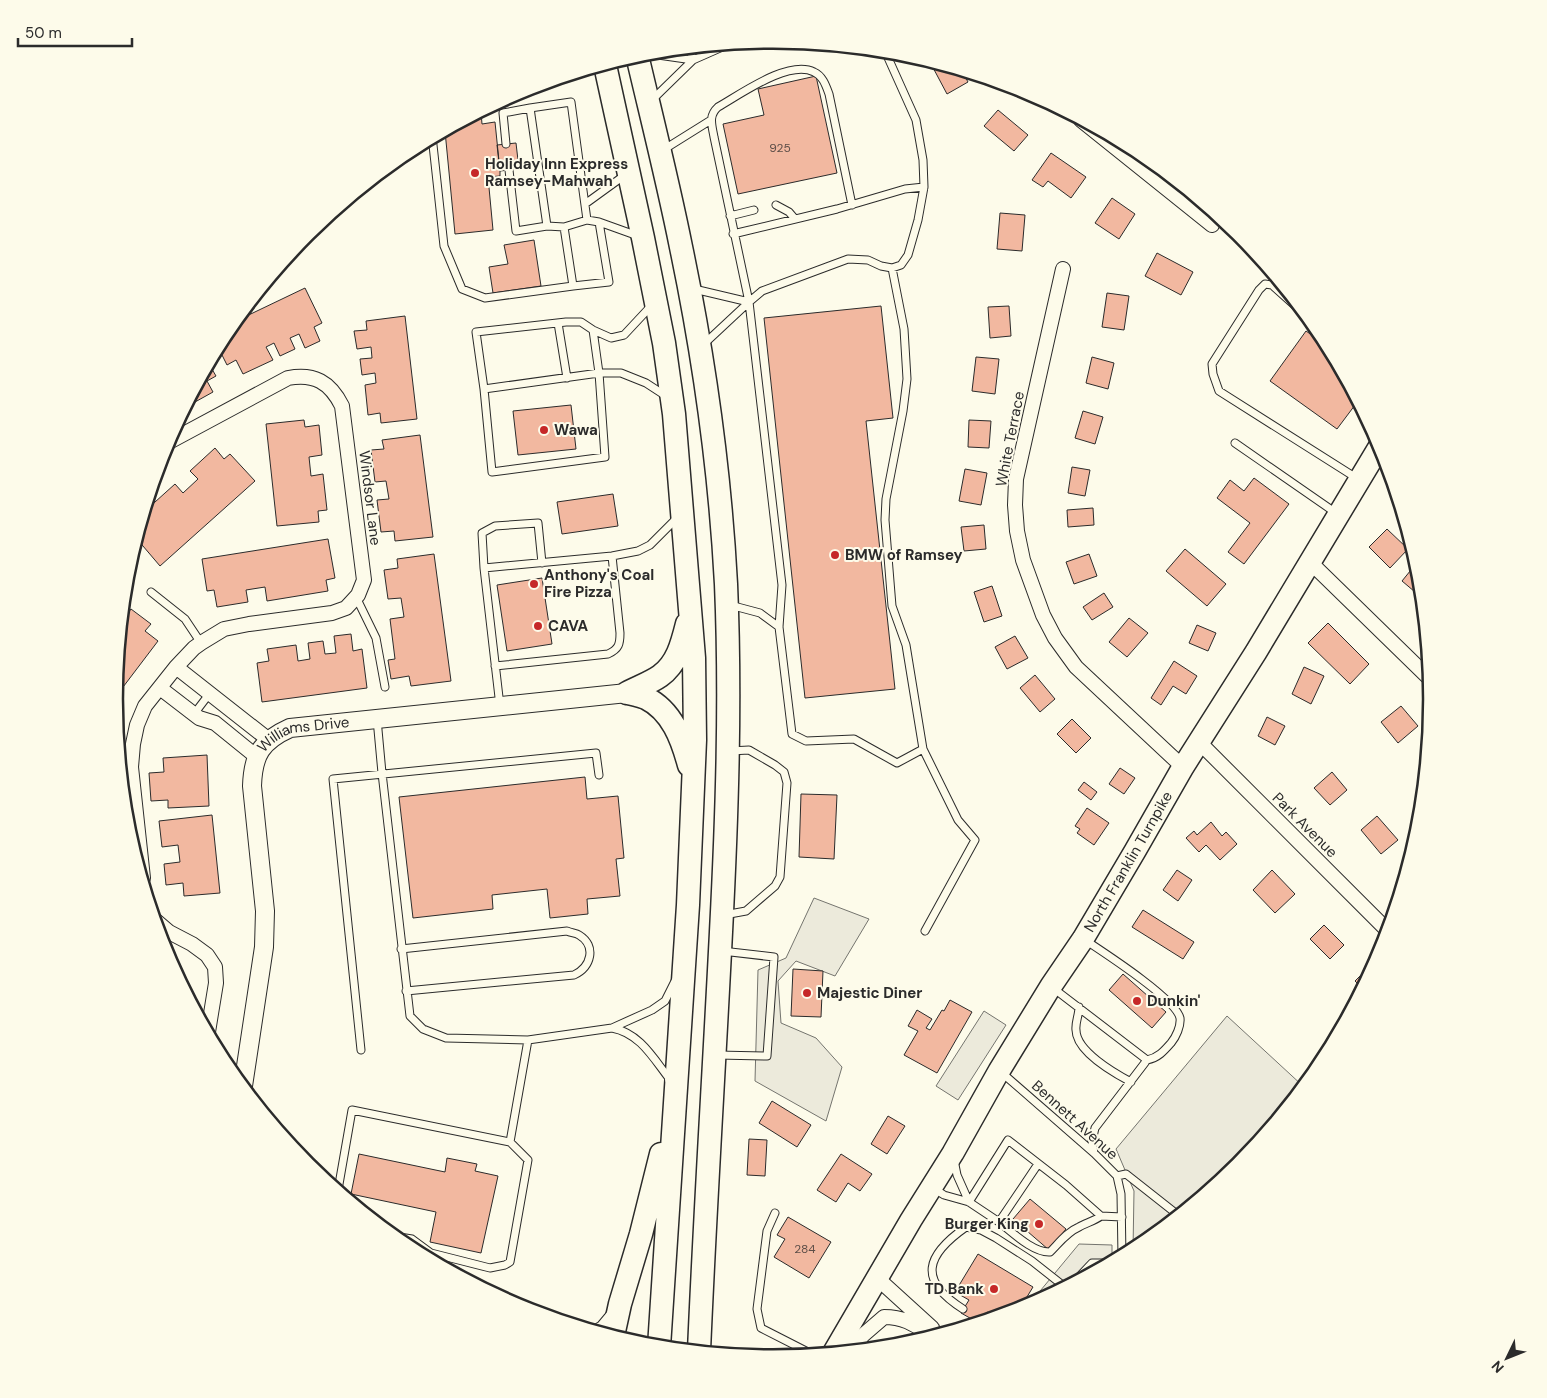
<svg xmlns="http://www.w3.org/2000/svg" width="1547" height="1398" font-family="'DM Sans',sans-serif">
<style>
.parking{fill:#eceadb;stroke:#74746e}
.building{fill:#f2b8a0;stroke:#2b2b2b}
.lines{fill:none;stroke-linecap:round;stroke-linejoin:round}
.service-casing{stroke:#2b2b2b;stroke-width:9}
.minor-casing{stroke:#2b2b2b;stroke-width:16}
.tertiary-casing{stroke:#2b2b2b;stroke-width:20}
.primary-casing{stroke:#2b2b2b;stroke-width:24}
.trunk-casing{stroke:#2b2b2b;stroke-width:25}
.service{stroke:#fdfbea;stroke-width:7}
.minor{stroke:#fdfbea;stroke-width:14}
.tertiary{stroke:#fdfbea;stroke-width:18}
.primary{stroke:#fdfbea;stroke-width:21}
.trunk{stroke:#fdfbea;stroke-width:22}
.poi-dot{fill:#c62828;stroke:#fdfbea;stroke-width:2}
.labels{text-anchor:middle;stroke-width:4;stroke-linejoin:round;paint-order:stroke}
.number-label{font-size:12px;fill:#5d4e48}
.poi-label{font-size:15px;font-weight:bold;fill:#2b2b2b;stroke:#fdfbea;text-anchor:start}
.street-label{font-size:15px;fill:#2b2b2b;stroke:#fdfbea}
.rim{fill:none;stroke:#2b2b2b;stroke-width:2.5}
</style>
<rect width="100%" height="100%" fill="#fdfbea"/>
<path class="parking" d="M814,898L869,919L835,976L796,961L778,981L781,1023L816,1038L842,1067L826,1121L755,1081L758,970L786,958Z
M984,1011L1006,1025L958,1100L936,1086Z
M1227,1016L1304,1087L1239,1165L1139,1247L1133,1250L1134,1191L1116,1149Z
M1079,1244L1112,1245V1262L1026,1308Z"/>
<path class="building" d="M930,62H931L962,71L968,82L947,94Z
M816,76L837,173L738,194L723,124L764,115L758,89Z
M998,110L1028,135L1014,151L984,126Z
M481,112L482,124L495,122L500,171V176L488,177L493,230L455,234L445,131Z
M516,143L519,169L500,171L497,145Z
M1051,153L1086,177L1071,198L1048,181L1043,187L1032,180Z
M1112,198L1135,214L1119,239L1095,223Z
M1000,213L1025,215L1022,251L997,249Z
M534,240L541,286L493,293L489,267L508,264L504,245Z
M1157,253L1193,272L1181,295L1145,276Z
M305,288L322,323L314,327L320,341L305,348L299,334L290,338L295,349L280,356L274,343L266,347L273,360L243,374L236,360L227,365L218,347L226,333L234,322Z
M1107,293L1129,296L1124,330L1102,327Z
M881,306L893,418L866,421L895,689L805,698L764,318Z
M1009,306L1011,336L990,338L988,307Z
M405,316L417,419L381,423L380,413L368,415L365,385L376,383L375,373L362,375L360,359L372,358L371,347L357,349L354,331L367,330L366,321Z
M1306,331L1329,347L1358,401L1337,429L1270,381Z
M976,357L999,359L995,394L972,391Z
M1092,357L1114,363L1108,389L1086,383Z
M209,364L216,376L207,381L213,392L186,407Z
M571,405L576,449L518,455L513,411Z
M1083,411L1103,417L1095,444L1075,438Z
M304,420L305,427L319,425L322,455L309,457L311,476L323,474L327,510L318,511L319,522L277,526L266,424Z
M969,420L991,421L989,448L968,447Z
M420,435L433,537L395,541L394,531L381,532L377,500L389,499L386,481L375,482L371,450L384,449L382,440Z
M215,448L224,459L230,454L255,481L160,566L137,539V537L143,531L140,528L145,511L175,484L183,493L198,479L190,471Z
M1072,467L1090,470L1085,496L1068,493Z
M965,469L987,473L981,505L959,501Z
M1254,478L1289,504L1244,564L1228,552L1250,523L1217,498L1230,480L1244,491Z
M613,494L618,526L562,534L557,502Z
M1093,508L1094,525L1068,527L1067,510Z
M984,525L986,549L964,551L961,527Z
M1387,529L1408,549L1390,568L1369,547Z
M328,539L335,578L326,580L328,591L267,601L265,587L246,590L248,602L217,607L214,590L207,591L202,559Z
M1185,549L1226,584L1207,606L1166,571Z
M434,554L451,681L411,686L409,676L391,679L388,660L395,659L390,619L404,617L401,598L388,599L384,570L398,568L397,559Z
M1089,554L1097,576L1074,584L1066,562Z
M1415,565L1420,571L1422,595L1421,597L1402,581Z
M542,578L552,644L507,651L497,585Z
M992,586L1002,616L984,622L974,592Z
M1104,593L1113,607L1092,620L1083,607Z
M131,609L151,624L145,631L158,641L117,695L115,693L122,621Z
M1129,618L1148,633L1127,657L1109,642Z
M1328,623L1369,664L1350,684L1308,643Z
M1197,625L1216,633L1208,651L1189,643Z
M351,634L353,651L362,649L367,688L262,702L257,663L269,661L267,649L296,645L298,661L310,659L308,643L323,641L325,654L336,653L334,636Z
M1015,636L1028,658L1007,669L995,647Z
M1174,661L1197,676L1186,694L1173,686L1161,705L1151,698Z
M1304,667L1324,676L1311,704L1292,694Z
M1035,675L1055,699L1040,712L1020,688Z
M1401,706L1418,726L1398,743L1381,722Z
M1267,717L1285,726L1275,745L1258,736Z
M1072,719L1091,738L1076,753L1057,734Z
M207,755L209,806L168,808V800L151,801L149,773L164,772L163,758Z
M1120,768L1135,778L1124,794L1109,784Z
M1332,772L1347,790L1330,805L1314,788Z
M585,777L587,799L618,796L624,858L616,859L620,896L587,899L588,914L550,918L547,889L492,895L493,909L413,918L399,797Z
M1084,782L1097,792L1091,800L1078,790Z
M801,794L837,795L834,859L799,857Z
M1087,808L1109,823L1094,845L1077,833L1080,829L1075,826Z
M212,815L220,893L184,896L183,883L166,885L164,864L180,862L178,845L162,847L159,821Z
M1377,816L1398,840L1381,854L1361,830Z
M1211,822L1222,836L1226,832L1237,844L1220,860L1206,845L1199,852L1186,838L1194,831L1197,835Z
M1177,870L1192,880L1178,901L1163,890Z
M1272,870L1295,894L1275,913L1253,890Z
M1143,910L1194,942L1183,959L1132,927Z
M1324,925L1344,945L1330,959L1310,939Z
M1374,962L1376,964L1362,988L1355,981Z
M793,969L823,971L821,1017L791,1016Z
M1123,974L1166,1012L1152,1028L1109,990Z
M950,1000L972,1012L937,1073L904,1055L918,1031L908,1026L917,1010L932,1019L926,1028L930,1030L942,1010L944,1011Z
M772,1101L811,1125L797,1147L759,1123Z
M888,1116L905,1126L887,1154L871,1144Z
M749,1139L767,1140L765,1176L747,1175Z
M359,1154L445,1172L447,1158L477,1164L475,1171L498,1176L481,1253L430,1242L436,1212L351,1194Z
M841,1154L872,1174L860,1191L848,1183L836,1202L817,1190Z
M1030,1199L1066,1229L1049,1250L1013,1219Z
M788,1217L831,1242L809,1278L774,1257L785,1239L777,1235Z
M978,1254L1033,1287L1019,1310L996,1317L987,1312L982,1321L977,1322L961,1313L969,1300L955,1292Z"/>
<g class="lines">
<defs>
<path id="service" d="M690,48L693,60L727,45
M644,53L693,60L652,100
M431,138L433,145L444,246L462,289L485,298L573,286L564,227
M506,144L503,113L530,108
M663,150L711,120
M509,170L516,231L547,226
M585,204L625,175
M776,205L789,212L795,219
M852,205L829,94C826,86 823,76 814,72C789,59 741,94 718,107C708,116 712,125 714,137L749,302L782,585L779,627L792,734L806,741L854,739L897,763L923,749L958,820L975,840L925,931
M730,216L754,210
M587,220L564,227L547,226L530,108L571,102L587,220L599,222L638,236
M733,234L837,209L905,189L924,187L923,160L916,120L885,51
M892,268L904,329L907,379L903,411L886,499L885,520L892,606L906,645L923,749
M573,286L609,282L599,222
M694,289L749,302L704,344
M749,302L762,291L848,259L868,260L881,266L892,268L901,265L908,255L918,220L924,187
M652,305L624,335L611,338L593,330L581,322H566L476,332L484,389L599,373H621L646,383L666,396
M1312,321L1272,285L1265,284L1259,290L1212,364L1213,374L1219,391L1358,479
M558,323L567,378
M484,389L492,472L605,457L599,373L593,330
M1235,443L1336,513
M484,568L482,533L495,526L538,523L542,563
M151,592L185,619L201,643
M356,597L376,638L385,687
M730,605L760,613L779,627
M495,666L608,654C619,649 620,644 620,633L612,556
M500,706L484,568L612,556L638,551L650,545L677,518
M194,714L210,693
M377,719L382,773L410,1016L423,1029L446,1038L528,1040L612,1028
M724,915L746,911L775,886L780,877L787,783L784,772L775,765L749,750L730,751
M1085,940C1103,952 1176,999 1180,1018C1181,1026 1176,1037 1171,1043C1164,1051 1158,1058 1147,1060
M401,949L567,931C571,933 576,933 579,935C597,946 591,967 574,975L406,991
M1053,988L1147,1060L1095,1128L1092,1141L1094,1153
M1079,1007C1079,1015 1075,1023 1076,1030C1076,1051 1114,1073 1131,1082
M361,1050L333,779L596,753L599,775
M717,1055L767,1056L774,957L722,951
M1001,1072L1094,1153L1117,1176L1121,1194L1122,1257
M669,1081L668,1077C652,1056 639,1033 612,1028L652,1010L665,1001L675,981
M510,1142L528,1040
M954,1160L957,1175L969,1202
M1038,1164L999,1222C1012,1232 1033,1253 1050,1252C1059,1243 1067,1232 1079,1227C1086,1223 1094,1221 1101,1216
M1117,1176L1126,1174L1178,1215
M933,1188L944,1195L969,1202L999,1222
M338,1190L352,1110L510,1142L528,1160L510,1262L505,1265L490,1268L431,1253L412,1239L393,1236
M969,1202L1008,1140L1066,1185L1101,1216L1122,1217
M775,1213L767,1231L757,1309L761,1328L812,1354
M1075,1281L1092,1263H1110
M963,1309C917,1280 926,1255 966,1227L981,1230L996,1238L1032,1261L1065,1287
M982,1320L983,1321
M593,1330L601,1325L611,1313"/>
<path id="minor" d="M1081,120L1212,225
M1063,269L1016,479L1015,505L1017,531L1023,560L1043,615L1055,638L1076,667L1183,767
M1310,562L1431,680
M176,667L269,740
M160,688L199,718L215,723L257,757
M1199,742L1388,931
M143,878L131,767L133,744L137,725L145,706L176,667L194,648L201,643L224,629L249,624L332,613L346,608L358,595L364,580L342,406C330,382 314,373 288,378L167,443
M155,920L169,932L192,944L207,955L215,967L216,983L208,1032
M877,1278L932,1328
M854,1350L862,1336L884,1317C905,1317 915,1325 932,1336"/>
<g id="tertiary">
<path id="s1" d="M243,1086L264,947L265,911L252,786C253,755 261,741 290,728L627,693"/>
</g>
<g id="primary">
<path id="s2" d="M834,1352L911,1220L953,1153L999,1071L1051,986L1083,939L1135,851L1183,767L1256,652L1381,444"/>
</g>
<path id="trunk" d="M637,55C652,119 668,182 681,247C704,357 720,472 726,584C731,700 727,816 721,932C714,1071 705,1211 699,1351
M605,65L643,238L664,343L674,414L694,658L695,740L688,905L659,1347
M627,693C633,694 640,696 646,698C672,711 682,739 689,765
M627,693C638,687 650,683 660,676C677,664 682,644 687,624
M613,1336L620,1304L641,1234L661,1154"/>
</defs>
<use href="#service" class="service-casing"/>
<use href="#minor" class="minor-casing"/>
<use href="#tertiary" class="tertiary-casing"/>
<use href="#primary" class="primary-casing"/>
<use href="#trunk" class="trunk-casing"/>
<use href="#service" class="service"/>
<use href="#minor" class="minor"/>
<use href="#tertiary" class="tertiary"/>
<use href="#primary" class="primary"/>
<use href="#trunk" class="trunk"/>
</g>
<g class="poi-dot">
<circle cx="475" cy="173" r="5"/>
<circle cx="544" cy="430" r="5"/>
<circle cx="835" cy="555" r="5"/>
<circle cx="534" cy="584" r="5"/>
<circle cx="538" cy="626" r="5"/>
<circle cx="807" cy="993" r="5"/>
<circle cx="1137" cy="1001" r="5"/>
<circle cx="1039" cy="1224" r="5"/>
<circle cx="994" cy="1289" r="5"/>
</g>
<g class="labels">
<g class="number-label">
<text x="780" y="152">925</text>
<text x="805" y="1253">284</text>
</g>
<g class="poi-label">
<text x="485" y="169">Holiday Inn Express<tspan x="485" dy="17">Ramsey-Mahwah</tspan></text>
<text x="554" y="435">Wawa</text>
<text x="845" y="560">BMW of Ramsey</text>
<text x="544" y="580">Anthony's Coal<tspan x="544" dy="17">Fire Pizza</tspan></text>
<text x="548" y="631">CAVA</text>
<text x="817" y="998">Majestic Diner</text>
<text x="1147" y="1006">Dunkin'</text>
<text x="1029" y="1229" text-anchor="end">Burger King</text>
<text x="984" y="1294" text-anchor="end">TD Bank</text>
</g>
<g class="street-label">
<text transform="translate(1010 439) rotate(-79)" y="5">White Terrace</text>
<text transform="translate(370 498) rotate(83)" y="5">Windsor Lane</text>
<text dy="5" stroke="none"><textPath href="#s1" startOffset="388">Williams Drive</textPath></text>
<text transform="translate(1305 825) rotate(45)" y="5">Park Avenue</text>
<text dy="5" stroke="none"><textPath href="#s2" startOffset="572">North Franklin Turnpike</textPath></text>
<text transform="translate(1075 1120) rotate(42)" y="5">Bennett Avenue</text>
</g>
</g>
<path d="M0 0H1547V1398H0ZM123 699a650 650 0 1 1 1300 0a650 650 0 1 1-1300 0Z" fill="#fdfbea" fill-rule="evenodd"/>
<path class="rim" d="M123 699a650 650 0 1 1 1300 0a650 650 0 1 1-1300 0Z"/>
<g transform="translate(1507 1358) rotate(227)" stroke="#fdfbea" stroke-width="4" paint-order="stroke">
<path d="M0-4L9 19L0 12L-9 19Z" fill="#2b2b2b"/>
<text y="-8" font-size="14" font-weight="bold" text-anchor="middle" fill="#2b2b2b">N</text>
</g>
<path d="M18 38v8h114v-8" fill="none" stroke="#2b2b2b" stroke-width="2.5"/>
<text x="25" y="38" font-size="15" fill="#2b2b2b" stroke="#fdfbea" stroke-width="4" paint-order="stroke">50 m</text>
</svg>
